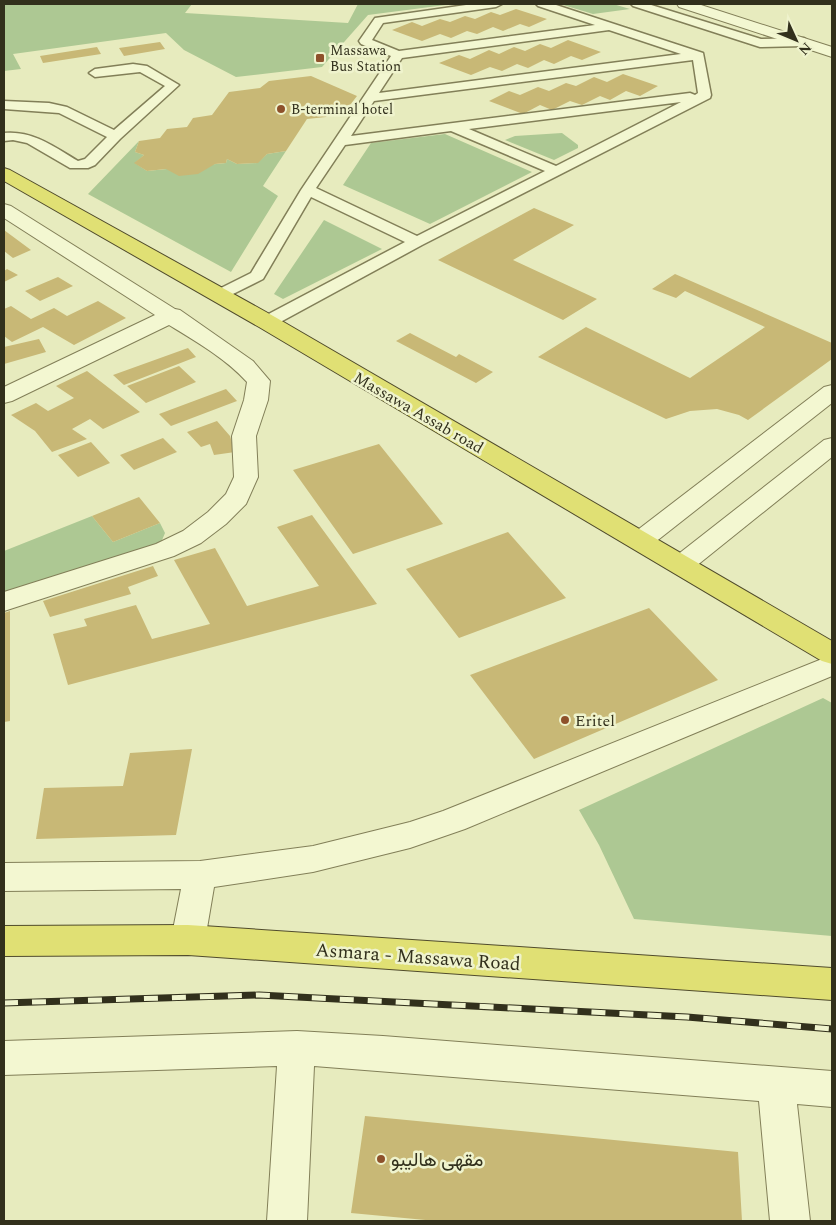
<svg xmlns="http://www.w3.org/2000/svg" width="836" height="1225" font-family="Spectral,Vazirmatn,serif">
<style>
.green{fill:#adc893}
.building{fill:#c8b876}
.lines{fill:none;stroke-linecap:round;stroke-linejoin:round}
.service-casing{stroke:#827f58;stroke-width:3}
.minor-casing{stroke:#827f58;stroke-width:2}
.tertiary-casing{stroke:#827f58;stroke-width:2}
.trunk-casing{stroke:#504b2c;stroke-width:2}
.service{fill:#f3f7d1;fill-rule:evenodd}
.minor{fill:#f3f7d1;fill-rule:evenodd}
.tertiary{fill:#f3f7d1;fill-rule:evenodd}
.trunk{fill:#e0e074;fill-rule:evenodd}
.rail-casing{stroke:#32301c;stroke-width:7}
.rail{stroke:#eff3cd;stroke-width:5;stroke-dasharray:14;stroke-linecap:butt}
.poi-dot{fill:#8e512b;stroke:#eff3cd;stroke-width:2}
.labels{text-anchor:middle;stroke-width:5;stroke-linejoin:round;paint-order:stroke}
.far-poi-label{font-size:14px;fill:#32301c;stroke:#eff3cd;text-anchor:start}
.street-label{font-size:16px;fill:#32301c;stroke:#eff3cd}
.poi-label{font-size:16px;fill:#32301c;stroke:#eff3cd;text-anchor:start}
.near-street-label{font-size:19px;fill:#32301c;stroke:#eff3cd}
.near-poi-label{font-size:19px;fill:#32301c;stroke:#eff3cd;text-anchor:start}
</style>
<rect width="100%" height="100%" fill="#e7ebbe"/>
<path class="green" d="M4,4H192L185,13L348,23L358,4H453L368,15L322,67L236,77L184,50L166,33L13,54L21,69L4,71Z
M560,4H613L630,9L593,14Z
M562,133L578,145V148L554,160L505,140L515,136Z
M445,134L532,172L430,224L343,185L371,143Z
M139,141L135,152L144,155L135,163L147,171L226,163L227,159L237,164L257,163L267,154L286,151L263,186L278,196L231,272L88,194Z
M324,220L382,249L283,299L274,294Z
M92,516L113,542L160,523L165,533L160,545L4,598V551Z
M823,698L832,703V936L634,919L599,845L579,810Z"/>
<path class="building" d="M516,9L547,19L529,27L520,24L503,31L493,27L477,34L467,31L451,38L440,34L422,41L392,30L412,22L422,26L440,19L450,22L465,16L475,19L491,12L500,15Z
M568,40L601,52L582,60L571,56L554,64L544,60L528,68L517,64L502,71L490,67L471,75L439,63L459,55L470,59L489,50L499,54L514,47L525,51L540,44L551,48Z
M160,42L165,49L124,56L119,48Z
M97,47L101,54L43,63L40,56Z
M623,74L658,86L640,96L626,91L610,100L600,96L582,105L570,101L552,110L540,105L523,114L489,101L509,91L520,95L538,87L549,91L566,83L576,86L594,77L607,82Z
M311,76L357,96L350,105L331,109L326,117L307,119L286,151L267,154L258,163L237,164L227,159L226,163L215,164L198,174L179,176L166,169L147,171L134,163L144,155L135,152L139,141L160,138L167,129L187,127L193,118L212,115L229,92L260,88L269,81Z
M534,208L574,225L513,260L597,299L563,320L438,260Z
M4,230L31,250L13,258L4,251Z
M7,269L18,275L4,282V271Z
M675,274L832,343V359L748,420L739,415L717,409L690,411L666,419L538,357L586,327L690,378L765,327L685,291L676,298L652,289Z
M58,277L73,286L40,301L25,291Z
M98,301L126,318L74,345L43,327L12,342L4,336V309L11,306L31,319L54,308L67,316Z
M410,333L456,357L459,354L493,372L476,383L396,341Z
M39,339L46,352L4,364V347Z
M188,348L196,357L124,385L113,375Z
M179,366L196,382L146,403L127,386Z
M87,371L140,412L103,429L90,419L72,429L87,439L52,452L35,431L11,415L36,403L48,411L74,398L56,386Z
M226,389L237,401L171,426L159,414Z
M217,421L230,436L235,452L214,455L210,444L201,447L187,432Z
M163,438L177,452L134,470L120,455Z
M91,442L110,463L78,477L58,455Z
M379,444L443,524L353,554L293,470Z
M139,497L160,523L113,542L92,516Z
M312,515L377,604L68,685L53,634L87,626L84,619L136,605L152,639L210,624L174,560L215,548L247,606L319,586L277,527Z
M508,532L566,598L459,638L406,569Z
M153,566L158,576L128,587L131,594L50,617L43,601Z
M649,608L718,680L534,759L470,675Z
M10,611V721L4,722V613Z
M192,749L176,835L36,839L44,788L123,786L130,753Z
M365,1116L738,1152L742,1221H436L351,1213Z"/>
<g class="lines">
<defs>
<path id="service" d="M473,4H502L496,7L383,23L372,40L399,51L595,25L538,6L536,4H553L703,53L711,95L710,98L422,245L273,326H261L259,322L261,318L405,242L311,197L263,279L225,298H213L211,295L213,292L251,273L301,190L391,56L361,44L359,41L375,18ZM609,30L681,54L379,93L402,58ZM693,60L698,93L695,95L690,93L351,136L374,101ZM681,102L556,166L469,129ZM451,131L545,171L417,236L316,188L345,145Z
M631,4H648L761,39L804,38L810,42L804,46L760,47L633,6Z
M133,64L147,66L179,85L120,139L95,165L88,168H70L27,143L13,140L4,141V133C32,130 55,147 78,161L85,159L107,137L59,113L4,109V101L49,103L67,107L114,130L165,86L140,72L95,77L89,73L95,69Z"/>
<path id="minor" d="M4,204L11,206L175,309L180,310L253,361L270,381L268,400L256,436L258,477L246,504L226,524L201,543L174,556L4,611V592L156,544L183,531L208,512L226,494L234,477L232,436L244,400L247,382C225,358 197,342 169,325L12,401L4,403V387L155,315L4,218Z
M832,385V403L649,547L640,550L631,547L627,541L631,535L824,387Z
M832,438V457L690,571L681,574L672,571L668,565L672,559L824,440Z
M832,655V676L465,829L410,848L313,872L214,887L205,940L200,951L188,955L176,951L171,940L181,889L4,891V863L200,861L313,846L410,822L443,811Z
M297,1031L383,1036L832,1071V1107L797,1104L810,1221H770L759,1101L314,1066L307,1221H267L277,1066L4,1075V1041Z"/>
<path id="tertiary" d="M677,4H698L832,47V57L679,7Z"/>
<path id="trunk" d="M4,168L10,170L275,317L832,641V664L822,661L259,327L4,181Z
M188,925L832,968V1000L188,955L4,956V926Z"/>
</defs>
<use href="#service" class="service-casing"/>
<use href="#minor" class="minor-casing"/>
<use href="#tertiary" class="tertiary-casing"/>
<use href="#trunk" class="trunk-casing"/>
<use href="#service" class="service"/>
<use href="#minor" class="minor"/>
<use href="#tertiary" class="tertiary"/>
<use href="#trunk" class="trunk"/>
<defs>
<path id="rail" d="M4,1003L259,995L687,1017L832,1029"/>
</defs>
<use href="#rail" class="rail-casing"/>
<use href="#rail" class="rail"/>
</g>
<g class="poi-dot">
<rect x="315" y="53" width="10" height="10" rx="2.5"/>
<circle cx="281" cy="109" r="5"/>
<circle cx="565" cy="720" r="5"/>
<circle cx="381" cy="1159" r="5"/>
</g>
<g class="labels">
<g class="far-poi-label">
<text x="330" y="55">Massawa<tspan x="330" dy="16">Bus Station</tspan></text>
<text x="291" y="114">B-terminal hotel</text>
</g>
<g class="street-label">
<text transform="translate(419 412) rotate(30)" y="6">Massawa Assab road</text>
</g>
<g class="poi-label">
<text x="575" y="726">Eritel</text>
</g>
<g class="near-street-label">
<text transform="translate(418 956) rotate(4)" y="7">Asmara - Massawa Road</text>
</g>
<g class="near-poi-label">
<text x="391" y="1166">مقهى هاليبو</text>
</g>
</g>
<rect width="836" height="1225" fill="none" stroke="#32301c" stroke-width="10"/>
<g transform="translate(796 40) rotate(134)" stroke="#eff3cd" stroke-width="4" paint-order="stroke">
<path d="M0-4L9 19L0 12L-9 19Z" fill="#32301c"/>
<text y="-8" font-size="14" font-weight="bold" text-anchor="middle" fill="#32301c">N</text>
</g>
</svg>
